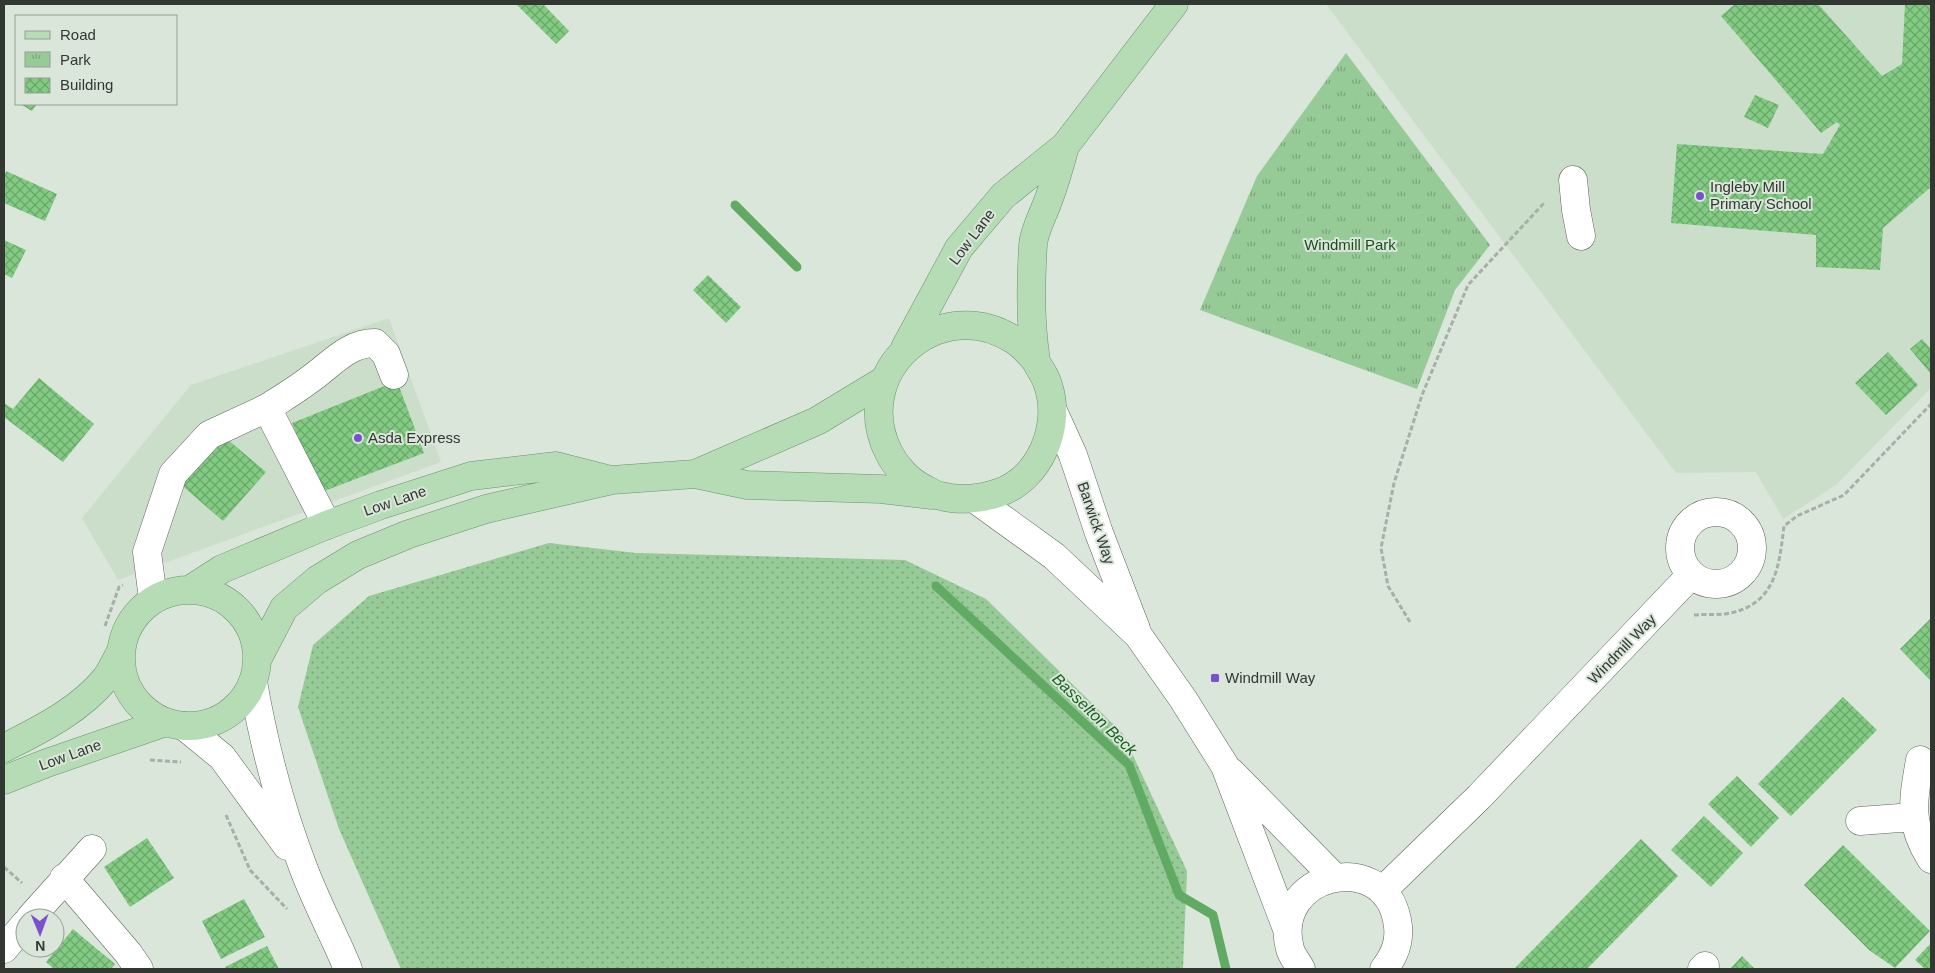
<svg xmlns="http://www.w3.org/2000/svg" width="1935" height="973" font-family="Arial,sans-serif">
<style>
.built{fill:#cbdeca}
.grass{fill:url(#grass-dots)}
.park{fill:url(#park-tufts)}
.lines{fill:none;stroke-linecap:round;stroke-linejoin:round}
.stream{stroke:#61aa63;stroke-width:9}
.building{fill:url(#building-cross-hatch)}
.minor-casing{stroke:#5a665a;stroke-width:29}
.major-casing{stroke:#699369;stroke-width:29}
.path{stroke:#a6b0a6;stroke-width:3;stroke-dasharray:5 2.5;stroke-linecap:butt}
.minor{stroke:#fff;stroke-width:28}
.major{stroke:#b6dcb6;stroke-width:28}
.poi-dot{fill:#7851cb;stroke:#d9e6d9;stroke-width:2}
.labels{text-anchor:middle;stroke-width:4;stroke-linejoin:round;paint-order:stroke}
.poi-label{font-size:15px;fill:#323732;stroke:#d9e6d9;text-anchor:start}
.street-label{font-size:15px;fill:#323732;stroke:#d9e6d9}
.park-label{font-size:15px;fill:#1b4d1e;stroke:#d9e6d9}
.water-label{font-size:16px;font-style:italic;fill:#17621e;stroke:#d9e6d9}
</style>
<defs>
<pattern id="grass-dots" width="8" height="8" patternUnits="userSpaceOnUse" patternTransform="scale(1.25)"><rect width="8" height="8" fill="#96ca96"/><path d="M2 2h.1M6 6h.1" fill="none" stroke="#7ba57b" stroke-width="1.8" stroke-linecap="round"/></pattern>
<pattern id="park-tufts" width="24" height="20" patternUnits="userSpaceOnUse" patternTransform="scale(1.25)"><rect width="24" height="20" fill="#96ca96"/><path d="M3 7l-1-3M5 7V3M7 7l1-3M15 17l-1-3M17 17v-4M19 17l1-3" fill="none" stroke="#7ba57b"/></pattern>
<pattern id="building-cross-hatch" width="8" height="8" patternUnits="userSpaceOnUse" patternTransform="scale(1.25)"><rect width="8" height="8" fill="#82cb82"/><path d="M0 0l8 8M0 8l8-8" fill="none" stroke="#6ba66b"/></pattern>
</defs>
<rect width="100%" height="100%" fill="#d9e6d9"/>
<path class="built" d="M1326,4H1931V388L1836,485L1783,519L1756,472L1676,473Z
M389,318L441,462L118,580L82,518L191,385Z"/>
<path class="grass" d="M549,543L636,553L905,560L986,599L1123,734L1187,871L1183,969H401L339,829L298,707L313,645L369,596Z"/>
<path class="park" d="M1346,53L1490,245L1455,290L1417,389L1200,310L1257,176Z"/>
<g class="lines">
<path class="stream" d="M735,205L797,267
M936,586L1129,765L1179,895L1213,915L1226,969"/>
</g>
<path class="building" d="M516,4H543L569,31L556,44Z
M1735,4H1818L1882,76L1902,64L1905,4H1931V187L1883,228L1880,270L1816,267V235L1671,223L1677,144L1823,154L1840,125L1837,122L1821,133L1721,16Z
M1755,95L1779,105L1768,128L1744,117Z
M20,104H37L32,111Z
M6,171L57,194L45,221L4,203V177Z
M4,240L26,250L12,278L4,274Z
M708,275L741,307L726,323L693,290Z
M1922,339L1931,349V374L1910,349Z
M1888,352L1918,385L1886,415L1855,383Z
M39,378L94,424L63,462L4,417V403L13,409Z
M397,381L424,453L319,493L292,423Z
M221,434L266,472L223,521L179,483Z
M1931,618V681L1900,649Z
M1843,697L1877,730L1791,816L1758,784Z
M1737,776L1779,818L1751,847L1708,804Z
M1704,816L1743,853L1711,887L1671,850Z
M147,838L174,878L130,907L104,867Z
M1641,839L1678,876L1587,969H1514Z
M1843,845L1930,931L1895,968L1869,950L1804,885Z
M244,899L265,937L221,959L202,921Z
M73,929L115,964L111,969H54L46,962Z
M1931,943V969H1925L1915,960Z
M267,946L279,969H226L225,967Z
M1742,956L1755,969H1730Z"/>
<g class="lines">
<defs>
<path id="minor" d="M1573,180L1576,210L1581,236
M267,408C281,399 296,390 309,380C331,365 347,343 375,343L386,354L394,375
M1053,411L1073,455L1099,533L1136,629
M975,499L1054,556L1138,635L1183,699L1225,766L1287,929
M1680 548a36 36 0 1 1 72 0a36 36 0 1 1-72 0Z
M153,599L147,552L173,474L209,435L267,408L327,525
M253,682C264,745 280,807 303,867C316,902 334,935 348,969
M184,726L222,757L287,846
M1920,760C1913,800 1908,823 1931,859
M1231,772L1334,877
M1860,821L1913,817
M64,878L128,953L139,969
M1382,891L1479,797L1691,575
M30,918L92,849
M4,949L25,924
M1301,969C1298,963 1292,956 1290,949C1270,874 1383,847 1397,920C1401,939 1396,954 1384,969
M1702,969L1705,966"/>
<path id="major" d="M905,348L959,248L1003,196L1065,146L1174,4
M1036,361C1030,354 1022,345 1014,340C938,291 848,373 889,453C896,467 909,481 923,488C929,491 935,495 941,496C959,501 981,499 998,493C1040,479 1062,426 1048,385C1046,376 1039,369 1036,361C1035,356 1035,350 1034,345C1030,313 1031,278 1033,245C1034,231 1043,215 1048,201C1055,183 1060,165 1065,146
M695,474L817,421L883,381
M191,589L222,569L327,525L381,505L471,476L556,466L607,479
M121 658a68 68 0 1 1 136 0a68 68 0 1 1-136 0Z
M257,660L284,608L317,580L358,555L409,534L486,509L612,480L695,474L747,485L881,489L932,495
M4,748C41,729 79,711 106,678C112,670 116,660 121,651
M4,780L47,763L166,722"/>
</defs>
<use href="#minor" class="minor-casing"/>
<use href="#major" class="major-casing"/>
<path class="path" d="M1694,615C1704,614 1715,615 1725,614C1776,606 1779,567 1784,526L1797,516L1844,495L1931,404
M1410,622L1388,586L1381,548L1394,483L1422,395L1468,285L1545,202
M105,626L119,587L123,585
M150,760L181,762
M226,815L250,870L287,909
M4,867L22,883"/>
<use href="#minor" class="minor"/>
<use href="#major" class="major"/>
</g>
<g class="poi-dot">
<circle cx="1700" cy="196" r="5"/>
<circle cx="358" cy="438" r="5"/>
<rect x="1210" y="673" width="10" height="10" rx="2.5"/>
</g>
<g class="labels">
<g class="poi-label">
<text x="1710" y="192">Ingleby Mill<tspan x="1710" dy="17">Primary School</tspan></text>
<text x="368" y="443">Asda Express</text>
<text x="1225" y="683">Windmill Way</text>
</g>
<g class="street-label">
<text transform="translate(972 237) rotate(-53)" y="5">Low Lane</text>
<text transform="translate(395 501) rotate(-19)" y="5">Low Lane</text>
<text transform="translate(1096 523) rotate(71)" y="5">Barwick Way</text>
<text transform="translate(1622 649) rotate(-46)" y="5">Windmill Way</text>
<text transform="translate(70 755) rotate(-20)" y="5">Low Lane</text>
</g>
<g class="park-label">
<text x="1350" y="250">Windmill Park</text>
</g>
<g class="water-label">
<text transform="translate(1095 714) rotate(44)" y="6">Basselton Beck</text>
</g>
</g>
<rect width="1935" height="973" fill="none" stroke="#323732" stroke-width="10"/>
<rect x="15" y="15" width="162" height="90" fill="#d9e6d9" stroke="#96a096"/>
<rect x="25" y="31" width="25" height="8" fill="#b6dcb6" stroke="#96a096"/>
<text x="60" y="40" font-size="15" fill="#323732">Road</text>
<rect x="25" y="52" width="25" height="15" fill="url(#park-tufts)" stroke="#96a096"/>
<text x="60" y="65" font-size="15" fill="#323732">Park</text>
<rect x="25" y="78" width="25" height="15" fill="url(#building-cross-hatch)" stroke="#96a096"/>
<text x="60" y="90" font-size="15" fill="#323732">Building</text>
<g transform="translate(40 933) rotate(179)"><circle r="24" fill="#d9e6d9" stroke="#96a096"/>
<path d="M0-4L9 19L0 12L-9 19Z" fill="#7851cb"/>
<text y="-8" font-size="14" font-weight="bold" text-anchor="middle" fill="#323732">N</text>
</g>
</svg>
